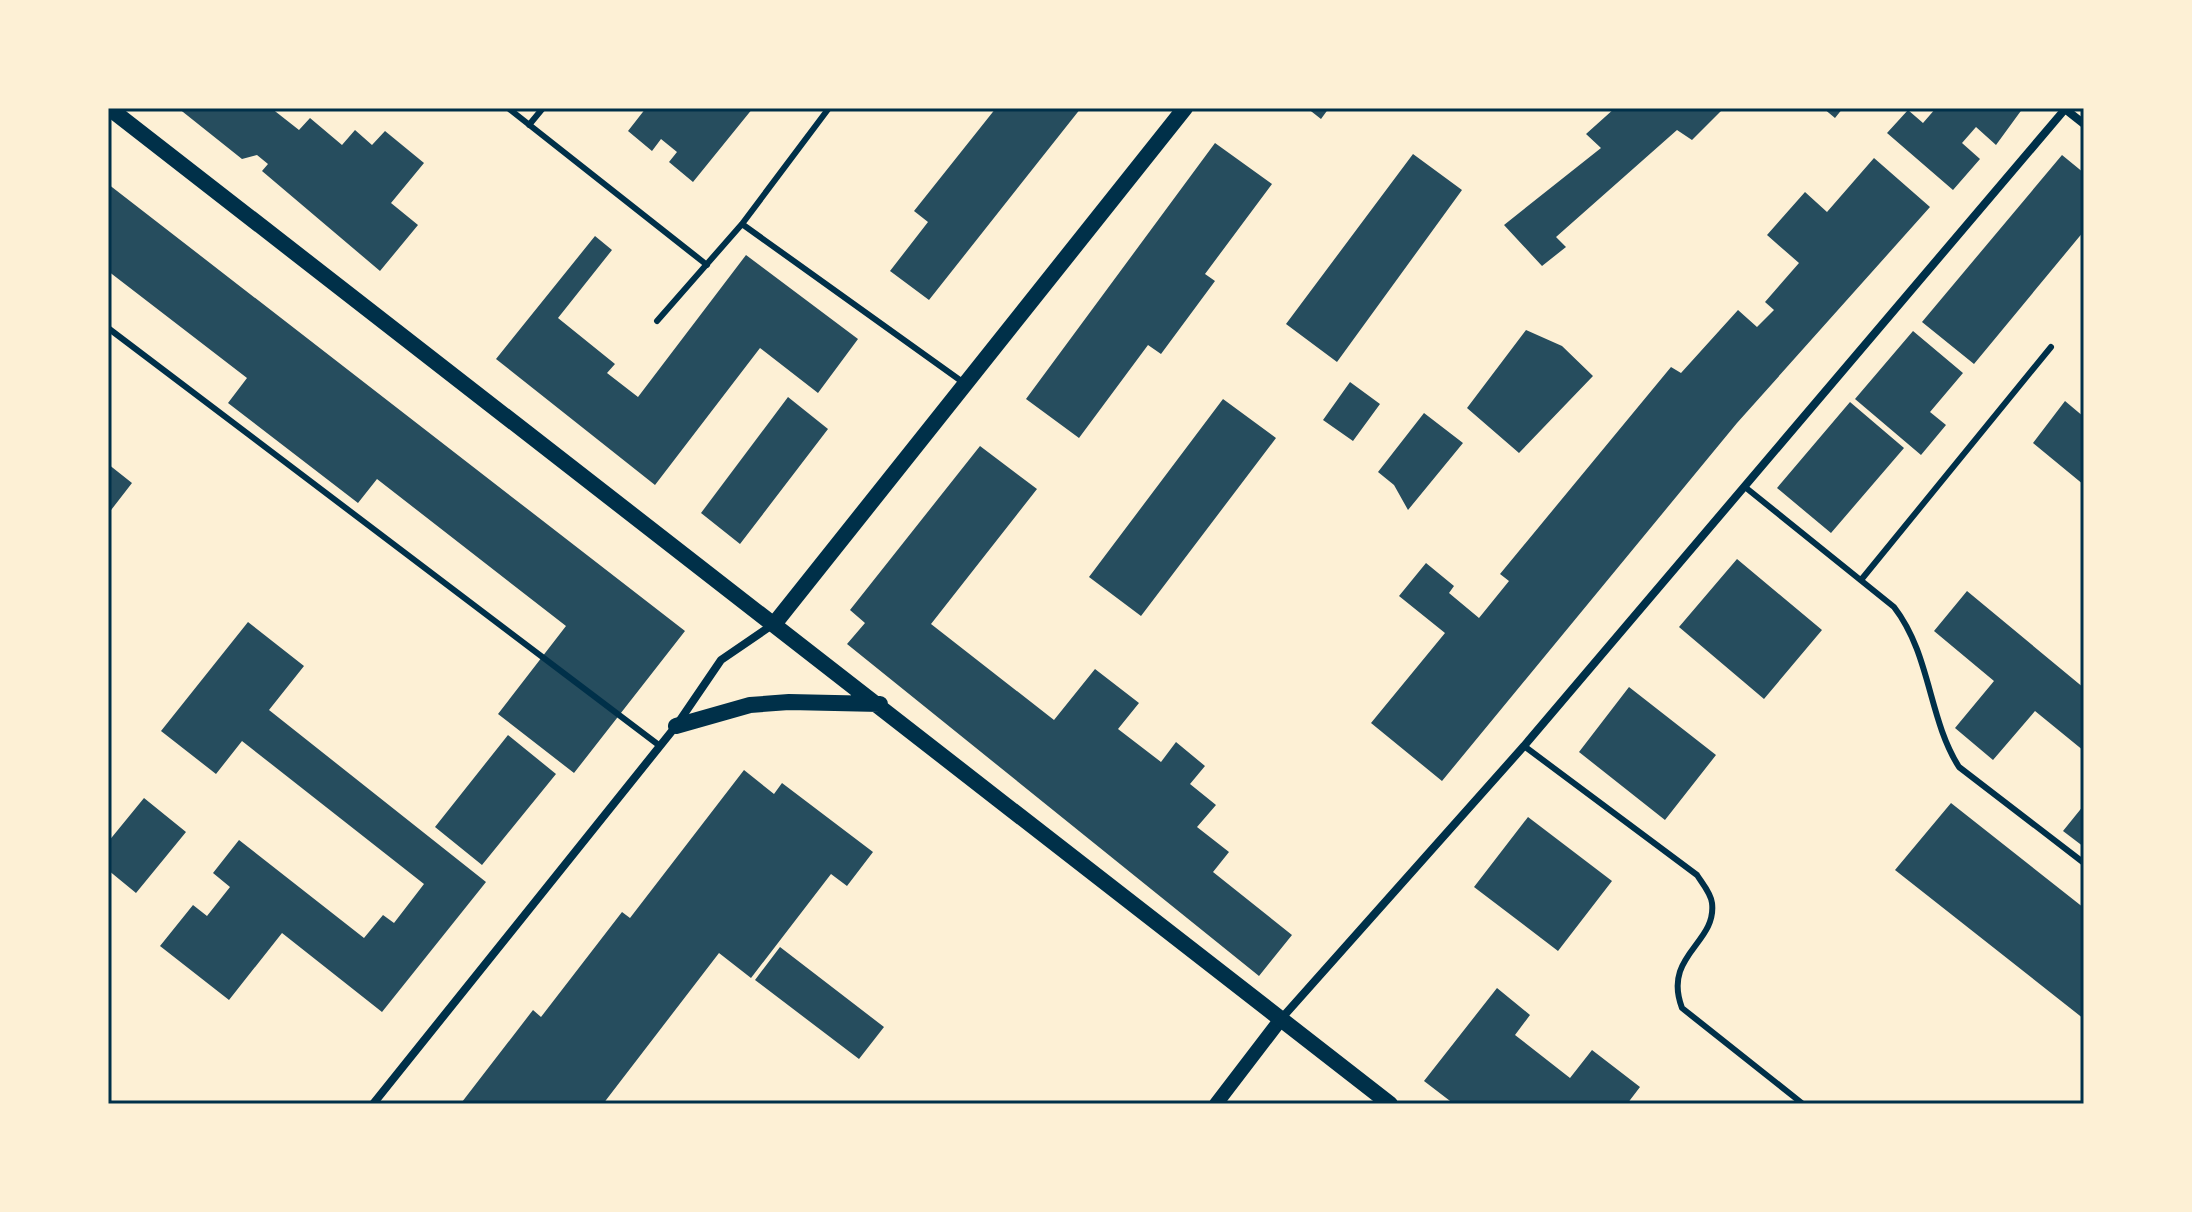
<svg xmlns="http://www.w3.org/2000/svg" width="2192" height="1212" font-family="'Roboto Condensed',sans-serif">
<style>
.building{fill:#264d5e}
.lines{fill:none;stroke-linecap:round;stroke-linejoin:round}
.service{stroke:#003049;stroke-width:6}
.minor{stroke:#003049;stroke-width:8}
.tertiary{stroke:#003049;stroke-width:14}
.secondary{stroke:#003049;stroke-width:16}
.neatline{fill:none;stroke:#003049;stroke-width:3}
</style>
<rect width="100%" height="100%" fill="#fdf0d5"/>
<path class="building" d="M178,108H271L299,130L310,118L342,145L355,130L372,145L385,131L424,163L391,203L418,225L380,271L262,171L268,164L257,155L242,159Z
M646,108H753L693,182L669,162L677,152L661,139L652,151L628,131Z
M996,108H1081L929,300L890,271L928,222L914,211Z
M1307,108H1329L1321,119Z
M1615,108H1724L1692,140L1677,130L1556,237L1566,247L1542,266L1504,225L1601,148L1586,134Z
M1823,108H1843L1835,118Z
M1936,108H2023L1996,145L1976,127L1962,143L1980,159L1953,190L1887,133L1908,110L1923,123Z
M1215,143L1272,184L1205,274L1215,281L1161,354L1148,345L1079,438L1026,399Z
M1413,154L1462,190L1337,362L1286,324Z
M2062,155L2084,173V231L1974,364L1922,322Z
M1874,158L1930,207L1737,423L1442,781L1371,723L1445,633L1399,596L1426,563L1454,586L1449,593L1479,618L1509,581L1500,574L1671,367L1681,373L1738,310L1757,327L1774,310L1765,302L1799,263L1767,235L1805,192L1827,212Z
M108,184L685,631L574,773L498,714L566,626L377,479L358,503L228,403L247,378L108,271Z
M595,236L612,250L558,318L615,364L607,373L638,397L746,255L858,339L818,393L760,348L655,485L496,359Z
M1526,330L1562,346L1593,376L1519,453L1467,408Z
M1913,331L1963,373L1930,412L1946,425L1921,455L1855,399Z
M1350,382L1380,404L1353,441L1323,420Z
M788,397L828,429L740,544L701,513Z
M1223,399L1276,438L1141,616L1089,577Z
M2065,401L2084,417V485L2033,443Z
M1850,402L1904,448L1831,533L1777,488Z
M1424,413L1463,443L1408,510L1394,485L1378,472Z
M980,446L1037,489L931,624L1054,720L1095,669L1139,703L1118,729L1161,762L1176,742L1205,766L1190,784L1216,805L1197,827L1229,852L1213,872L1292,935L1259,976L847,644L865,623L850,610Z
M108,464L132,483L108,514Z
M1737,559L1822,630L1764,699L1679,627Z
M1967,591L2084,688V751L2035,711L1993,760L1955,728L1994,681L1934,631Z
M248,622L304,666L269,710L486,882L382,1012L282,933L229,1000L160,946L193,905L207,916L230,887L213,873L239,840L364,938L383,915L394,923L424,884L242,741L216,774L161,731Z
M1629,687L1716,755L1665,820L1579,752Z
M508,735L556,774L482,865L435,827Z
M744,770L774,794L782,783L873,852L847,886L831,874L751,978L719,953L603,1104L462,1102L533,1010L541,1017L622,912L630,918Z
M144,798L186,832L136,893L108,870V842Z
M1951,803L2084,908V1019L1895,870Z
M2084,805V847L2063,831Z
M1528,817L1612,881L1558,951L1474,887Z
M780,947L884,1027L859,1059L755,980Z
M1497,988L1530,1015L1515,1035L1570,1078L1592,1050L1640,1087L1627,1104H1454L1424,1081Z"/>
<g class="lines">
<path class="service" d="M508,108L707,265
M529,125L543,108
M742,224L964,383
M657,321L742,224L829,108
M108,328L660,746
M1745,487L1894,607C1931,655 1928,718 1959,767L2084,863
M1861,580L2051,347
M1524,746L1697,875C1702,883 1711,893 1712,903C1717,944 1662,955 1682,1008L1803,1104"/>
<path class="minor" d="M2065,109L2084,124
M1281,1019L1524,746L2066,108
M373,1104L676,726L721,660L775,623"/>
<path class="tertiary" d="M1216,1104L1281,1019"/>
<path class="secondary" d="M109,108L1390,1104
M775,623L1185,108
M676,726L750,705L789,702L880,704"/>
</g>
<rect width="2192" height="1212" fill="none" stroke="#fdf0d5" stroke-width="220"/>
<rect x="110" y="110" width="1972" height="992" class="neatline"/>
</svg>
